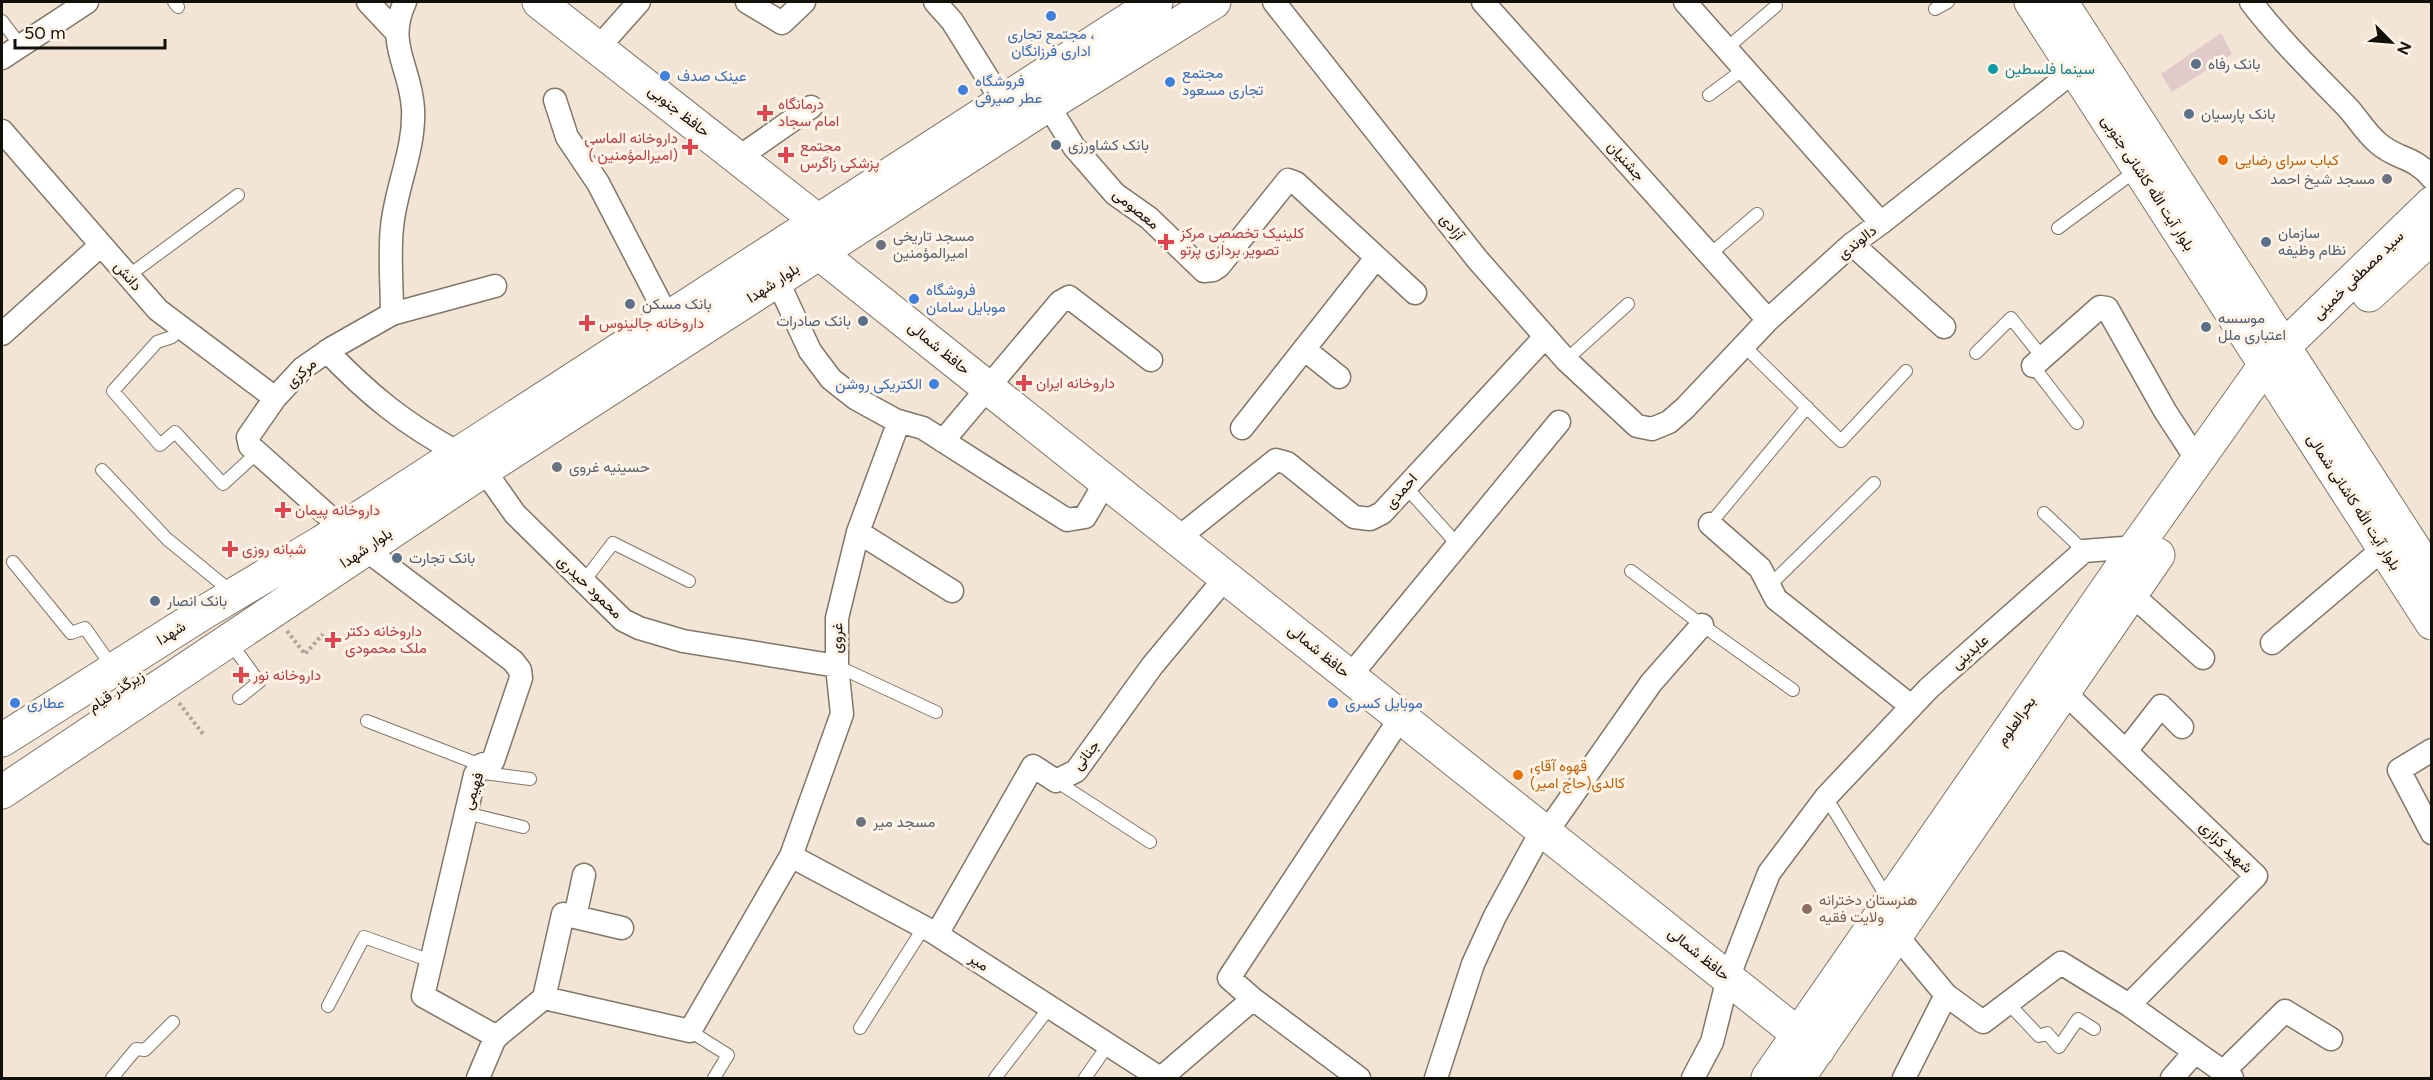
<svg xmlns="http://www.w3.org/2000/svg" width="2433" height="1080" font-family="Figtree,Vazirmatn,sans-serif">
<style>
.building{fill:#e1cbca}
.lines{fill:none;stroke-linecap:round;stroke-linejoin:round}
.service-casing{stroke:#817667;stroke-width:14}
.minor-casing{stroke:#817667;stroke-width:25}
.secondary-casing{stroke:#817667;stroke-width:35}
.path{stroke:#aea497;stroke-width:4;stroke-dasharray:3 3;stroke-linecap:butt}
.service{stroke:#fff;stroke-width:12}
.minor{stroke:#fff;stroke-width:22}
.secondary{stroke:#fff;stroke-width:33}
.shop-dot{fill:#3f7fe0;stroke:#fdf3e6;stroke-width:2}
.service-dot{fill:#5c6f8a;stroke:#fdf3e6;stroke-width:2}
.culture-dot{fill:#0f9aa8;stroke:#fdf3e6;stroke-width:2}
.health-dot{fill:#e0444e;stroke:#fdf3e6;stroke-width:2}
.food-dot{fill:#e8710a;stroke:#fdf3e6;stroke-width:2}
.worship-dot{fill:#6b7280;stroke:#fdf3e6;stroke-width:2}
.education-dot{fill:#8d6e63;stroke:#fdf3e6;stroke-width:2}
.labels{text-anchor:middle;stroke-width:6;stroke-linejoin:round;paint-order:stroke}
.shop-label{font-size:15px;fill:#366cbe;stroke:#fdf3e6;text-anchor:start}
.service-label{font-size:15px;fill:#4e5e75;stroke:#fdf3e6;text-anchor:start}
.culture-label{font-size:15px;fill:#0d838f;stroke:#fdf3e6;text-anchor:start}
.health-label{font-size:15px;fill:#be3a42;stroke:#fdf3e6;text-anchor:start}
.street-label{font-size:15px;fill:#130f09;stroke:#fdf3e6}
.food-label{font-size:15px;fill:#c56008;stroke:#fdf3e6;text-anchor:start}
.worship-label{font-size:15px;fill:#5b616d;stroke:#fdf3e6;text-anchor:start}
.education-label{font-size:15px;fill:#785e54;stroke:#fdf3e6;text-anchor:start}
</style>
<rect width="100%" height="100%" fill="#f2e5d5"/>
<path class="building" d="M2221,33L2232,54L2172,92L2161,74Z"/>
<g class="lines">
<defs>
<path id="service" d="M174,2L178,7
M1935,9L1948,2
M2,21L20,45
M1727,48L1776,6
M1709,95L1744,69
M2058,228L2138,169
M1709,255L1757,214
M128,276L238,195
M181,328L172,337L157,342L113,391L160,445L175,432L223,484L257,453
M1744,346L1841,441L1906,371
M1976,353L2011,318L2042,357
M1566,360L1628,304
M2033,366L2077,423
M102,470L167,539L234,594
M1405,486L1458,545
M2044,513L2084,551
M1710,524L1807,407
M13,562L71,633L85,628L113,668
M1631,571L1702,625L1793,690
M584,581L613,543L689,581
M1769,586L1874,483
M229,641L259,682L239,698
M837,666L936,712
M367,721L481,765
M477,772L530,779
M1056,781L1150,842
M1826,797L1888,899
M466,813L523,827
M2008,1003L2039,1036L2047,1033L2059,1047L2078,1019L2094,1029
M328,1006L364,937L431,961
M860,1028L924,927
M690,1031L728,1055L714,1078
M112,1078L136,1049L145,1050L173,1022
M995,1078L1050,1007
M1085,1078L1108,1045"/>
<path id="minor" d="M368,2L397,33
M747,2L782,23L804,2
M935,2L952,21L1002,101
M1274,2L1477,259L1566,360L1637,426L1652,429L1669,422L1685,408L1768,320L1852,244L1881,223L2075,70
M1483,2L1768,320
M1685,2L1881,223
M2251,2C2280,40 2314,73 2348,108C2358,119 2366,133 2378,143C2397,160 2413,155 2432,178
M598,48L639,2
M2,58L87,2
M555,100L567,137L598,183L668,318
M1048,105L1074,147L1115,194L1149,218L1204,271L1213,270L1219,266L1288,180L1296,183L1415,293
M2,131L158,310L275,398
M738,158L811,107
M1852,244L1944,327
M777,280L810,351L831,379L855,398L895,420L923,428L1067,520L1085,517L1106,481
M392,314C392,286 389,255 392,227C396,186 415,150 413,109C411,67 385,44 405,2
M2,334L101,245
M1304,349L1339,377
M327,351C369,395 406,425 459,453
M2033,366L2100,307L2107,308L2165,411L2197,460
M1242,428L1376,258
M943,441L1060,302L1069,297L1151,360
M484,470L515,514L623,620L639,628L683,641L837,666
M1710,524L1760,568L1776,599L1911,706
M343,529L250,446L248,437L275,398L303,368L332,348L392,314L495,286
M858,532L952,591
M1177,539L1276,460L1287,463L1354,517L1370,519L1382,513L1545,337
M365,549L513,661L520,670L521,678L493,761L481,765L475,775L423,996L497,1037
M2131,594L2203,658
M2272,643L2384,548
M1350,676L1559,422
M2064,692L2256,876L2129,1005
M2432,750L2399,770L2432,833
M2126,751L2161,706L2182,727
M1546,833L1651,683L1702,625
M791,856L933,932L1160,1078
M575,917L622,928
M937,934L1033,766L1056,781L1076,771L1152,666L1226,577
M1897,936L1946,995L1983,1022L2061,963L2129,1005L2232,1078
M544,998L563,914L575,917L584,875
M2223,1072L2285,1011L2331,1039
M478,1078L495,1038L544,998L690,1031L791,856L842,714L837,666V618L858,532L899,421
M1161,1078L1253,999
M1359,1078L1253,999L1229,978L1401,717
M1436,1078L1473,964L1495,916L1542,830
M1693,1078L1712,1042L1728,978L1769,873L1826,797L1929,688L2084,551L2136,547
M1904,1078L1946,995
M2172,1078L2195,1052"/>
<path id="secondary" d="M539,2L818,221
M2031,2L2432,623
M2061,2L2432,576
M819,253L1818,1050
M2369,295L2432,237
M2,740L203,613L322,542L1156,2
M2,792L484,470L1048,105L1214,2
M1768,1078L2136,547L2265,365L2432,203
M1798,1078L2158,555"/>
</defs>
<use href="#service" class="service-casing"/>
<use href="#minor" class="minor-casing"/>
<use href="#secondary" class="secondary-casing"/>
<path class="path" d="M287,631L305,654L323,634
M179,703L203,734"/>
<use href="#service" class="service"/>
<use href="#minor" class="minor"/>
<use href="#secondary" class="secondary"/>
</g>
<g class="shop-dot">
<circle cx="1051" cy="16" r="6"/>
<circle cx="665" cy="76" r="6"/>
<circle cx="1170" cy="82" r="6"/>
<circle cx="963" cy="90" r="6"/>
<circle cx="914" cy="299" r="6"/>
<circle cx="934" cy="384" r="6"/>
<circle cx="15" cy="703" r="6"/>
<circle cx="1333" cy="703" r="6"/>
</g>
<g class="service-dot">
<circle cx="2196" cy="64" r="6"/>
<circle cx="2189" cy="114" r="6"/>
<circle cx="1056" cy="145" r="6"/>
<circle cx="2266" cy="242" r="6"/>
<circle cx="630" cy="304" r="6"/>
<circle cx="863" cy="321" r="6"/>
<circle cx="2206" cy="327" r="6"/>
<circle cx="397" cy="558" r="6"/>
<circle cx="155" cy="601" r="6"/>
</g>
<circle class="culture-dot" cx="1993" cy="69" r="6"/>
<g class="health-dot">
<path d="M762 104h6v6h6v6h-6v6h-6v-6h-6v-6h6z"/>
<path d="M687 138h6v6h6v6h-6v6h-6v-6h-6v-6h6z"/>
<path d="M783 146h6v6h6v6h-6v6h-6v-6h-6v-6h6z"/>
<path d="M1163 233h6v6h6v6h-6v6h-6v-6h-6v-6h6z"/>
<path d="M584 314h6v6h6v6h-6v6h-6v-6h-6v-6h6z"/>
<path d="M1021 374h6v6h6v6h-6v6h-6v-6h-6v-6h6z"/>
<path d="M280 501h6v6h6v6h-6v6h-6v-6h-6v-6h6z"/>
<path d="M227 540h6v6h6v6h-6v6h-6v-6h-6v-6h6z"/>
<path d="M330 631h6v6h6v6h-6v6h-6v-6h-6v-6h6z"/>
<path d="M238 666h6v6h6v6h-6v6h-6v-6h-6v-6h6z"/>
</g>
<g class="food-dot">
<circle cx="2223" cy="160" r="6"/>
<circle cx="1518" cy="775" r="6"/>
</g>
<g class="worship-dot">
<circle cx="2387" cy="179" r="6"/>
<circle cx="881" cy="245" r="6"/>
<circle cx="557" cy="467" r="6"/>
<circle cx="861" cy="822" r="6"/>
</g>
<circle class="education-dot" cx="1807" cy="909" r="6"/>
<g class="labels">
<g class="shop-label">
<text x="1051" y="39" text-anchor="middle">مجتمع تجاری ،<tspan x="1051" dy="17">اداری فرزانگان</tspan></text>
<text x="1182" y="78">مجتمع<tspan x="1182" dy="17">تجاری مسعود</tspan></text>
<text x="677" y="81">عینک صدف</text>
<text x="975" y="86">فروشگاه<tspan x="975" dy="17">عطر صیرفی</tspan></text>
<text x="926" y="295">فروشگاه<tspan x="926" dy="17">موبایل سامان</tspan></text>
<text x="922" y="389" text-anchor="end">الکتریکی روشن</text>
<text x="27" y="708">عطاری</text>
<text x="1345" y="708">موبایل کسری</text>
</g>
<g class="service-label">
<text x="2208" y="69">بانک رفاه</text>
<text x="2201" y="119">بانک پارسیان</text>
<text x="1068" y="150">بانک کشاورزی</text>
<text x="2278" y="238">سازمان<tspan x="2278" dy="17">نظام وظیفه</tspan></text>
<text x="642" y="309">بانک مسکن</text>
<text x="2218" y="323">موسسه<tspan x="2218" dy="17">اعتباری ملل</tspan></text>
<text x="851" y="326" text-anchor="end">بانک صادرات</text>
<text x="409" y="563">بانک تجارت</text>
<text x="167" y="606">بانک انصار</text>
</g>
<g class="culture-label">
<text x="2005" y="74">سینما فلسطین</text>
</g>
<g class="health-label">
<text x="778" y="109">درمانگاه<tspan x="778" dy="17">امام سجاد</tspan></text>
<text x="678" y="143" text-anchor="end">داروخانه الماسی<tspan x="678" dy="17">( امیرالمؤمنین)</tspan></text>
<text x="800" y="151">مجتمع<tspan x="800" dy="17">پزشکی زاگرس</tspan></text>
<text x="1180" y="238">کلینیک تخصصی مرکز<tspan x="1180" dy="17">تصویر برداری پرتو</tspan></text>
<text x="599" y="328">داروخانه جالینوس</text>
<text x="1036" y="388">داروخانه ایران</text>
<text x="295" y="515">داروخانه پیمان</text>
<text x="242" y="554">شبانه روزی</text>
<text x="345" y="636">داروخانه دکتر<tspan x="345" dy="17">ملک محمودی</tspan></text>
<text x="253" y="680">داروخانه نور</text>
</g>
<g class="street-label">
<text transform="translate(679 111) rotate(38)" y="5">حافظ جنوبی</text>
<text transform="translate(1626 161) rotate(48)" y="5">جشنیان</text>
<text transform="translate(2148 183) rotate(57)" y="5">بلوار آیت الله کاشانی جنوبی</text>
<text transform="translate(1136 209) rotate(39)" y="5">معصومی</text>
<text transform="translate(1452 227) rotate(52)" y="5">آزادی</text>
<text transform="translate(1857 242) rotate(-38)" y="5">دالوندی</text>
<text transform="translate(2358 275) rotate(-44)" y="5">سید مصطفی خمینی</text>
<text transform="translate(128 276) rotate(49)" y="5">دانش</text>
<text transform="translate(773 283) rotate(-33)" y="5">بلوار شهدا</text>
<text transform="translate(939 348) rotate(39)" y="5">حافظ شمالی</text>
<text transform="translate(301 373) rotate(-42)" y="5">مرکزی</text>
<text transform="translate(1401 491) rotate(-49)" y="5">احمدی</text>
<text transform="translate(2354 502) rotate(57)" y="5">بلوار آیت الله کاشانی شمالی</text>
<text transform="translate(366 548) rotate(-34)" y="5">بلوار شهدا</text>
<text transform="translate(590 587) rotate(44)" y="5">محمود حیدری</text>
<text transform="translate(171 633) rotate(-32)" y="5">شهدا</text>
<text transform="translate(837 638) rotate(-88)" y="5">غروی</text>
<text transform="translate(1319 651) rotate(39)" y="5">حافظ شمالی</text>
<text transform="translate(1970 652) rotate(-41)" y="5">عابدینی</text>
<text transform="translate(116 691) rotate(-33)" y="5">زیرگذر قیام</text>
<text transform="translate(2016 721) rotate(-55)" y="5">بحرالعلوم</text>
<text transform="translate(1086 755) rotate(-51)" y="5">جنانی</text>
<text transform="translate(473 791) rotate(-72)" y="5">فهیمی</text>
<text transform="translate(2226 847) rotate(44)" y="5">شهید کزازی</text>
<text transform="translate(1699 954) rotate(39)" y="5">حافظ شمالی</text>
<text transform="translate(979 962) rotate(33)" y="5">میر</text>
</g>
<g class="food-label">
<text x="2235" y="165">کباب سرای رضایی</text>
<text x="1530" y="771">قهوه آقای<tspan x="1530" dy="17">کالدی(حاج امیر)</tspan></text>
</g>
<g class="worship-label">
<text x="2375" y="184" text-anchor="end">مسجد شیخ احمد</text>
<text x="893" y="241">مسجد تاریخی<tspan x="893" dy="17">امیرالمؤمنین</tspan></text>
<text x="569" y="472">حسینیه غروی</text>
<text x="873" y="827">مسجد میر</text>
</g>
<g class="education-label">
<text x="1819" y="905">هنرستان دخترانه<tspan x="1819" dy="17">ولایت فقیه</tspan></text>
</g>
</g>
<rect width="2433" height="1080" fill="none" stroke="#130f09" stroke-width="6"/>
<g transform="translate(2391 42) rotate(115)" stroke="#fdf3e6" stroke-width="4.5" paint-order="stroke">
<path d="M0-4.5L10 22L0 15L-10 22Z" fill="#130f09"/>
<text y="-9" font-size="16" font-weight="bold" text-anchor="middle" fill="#130f09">N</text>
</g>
<path d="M15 39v9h150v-9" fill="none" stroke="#130f09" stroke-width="3"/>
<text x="24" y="39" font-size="18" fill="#130f09" stroke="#fdf3e6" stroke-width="4.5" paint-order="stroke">50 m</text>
</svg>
